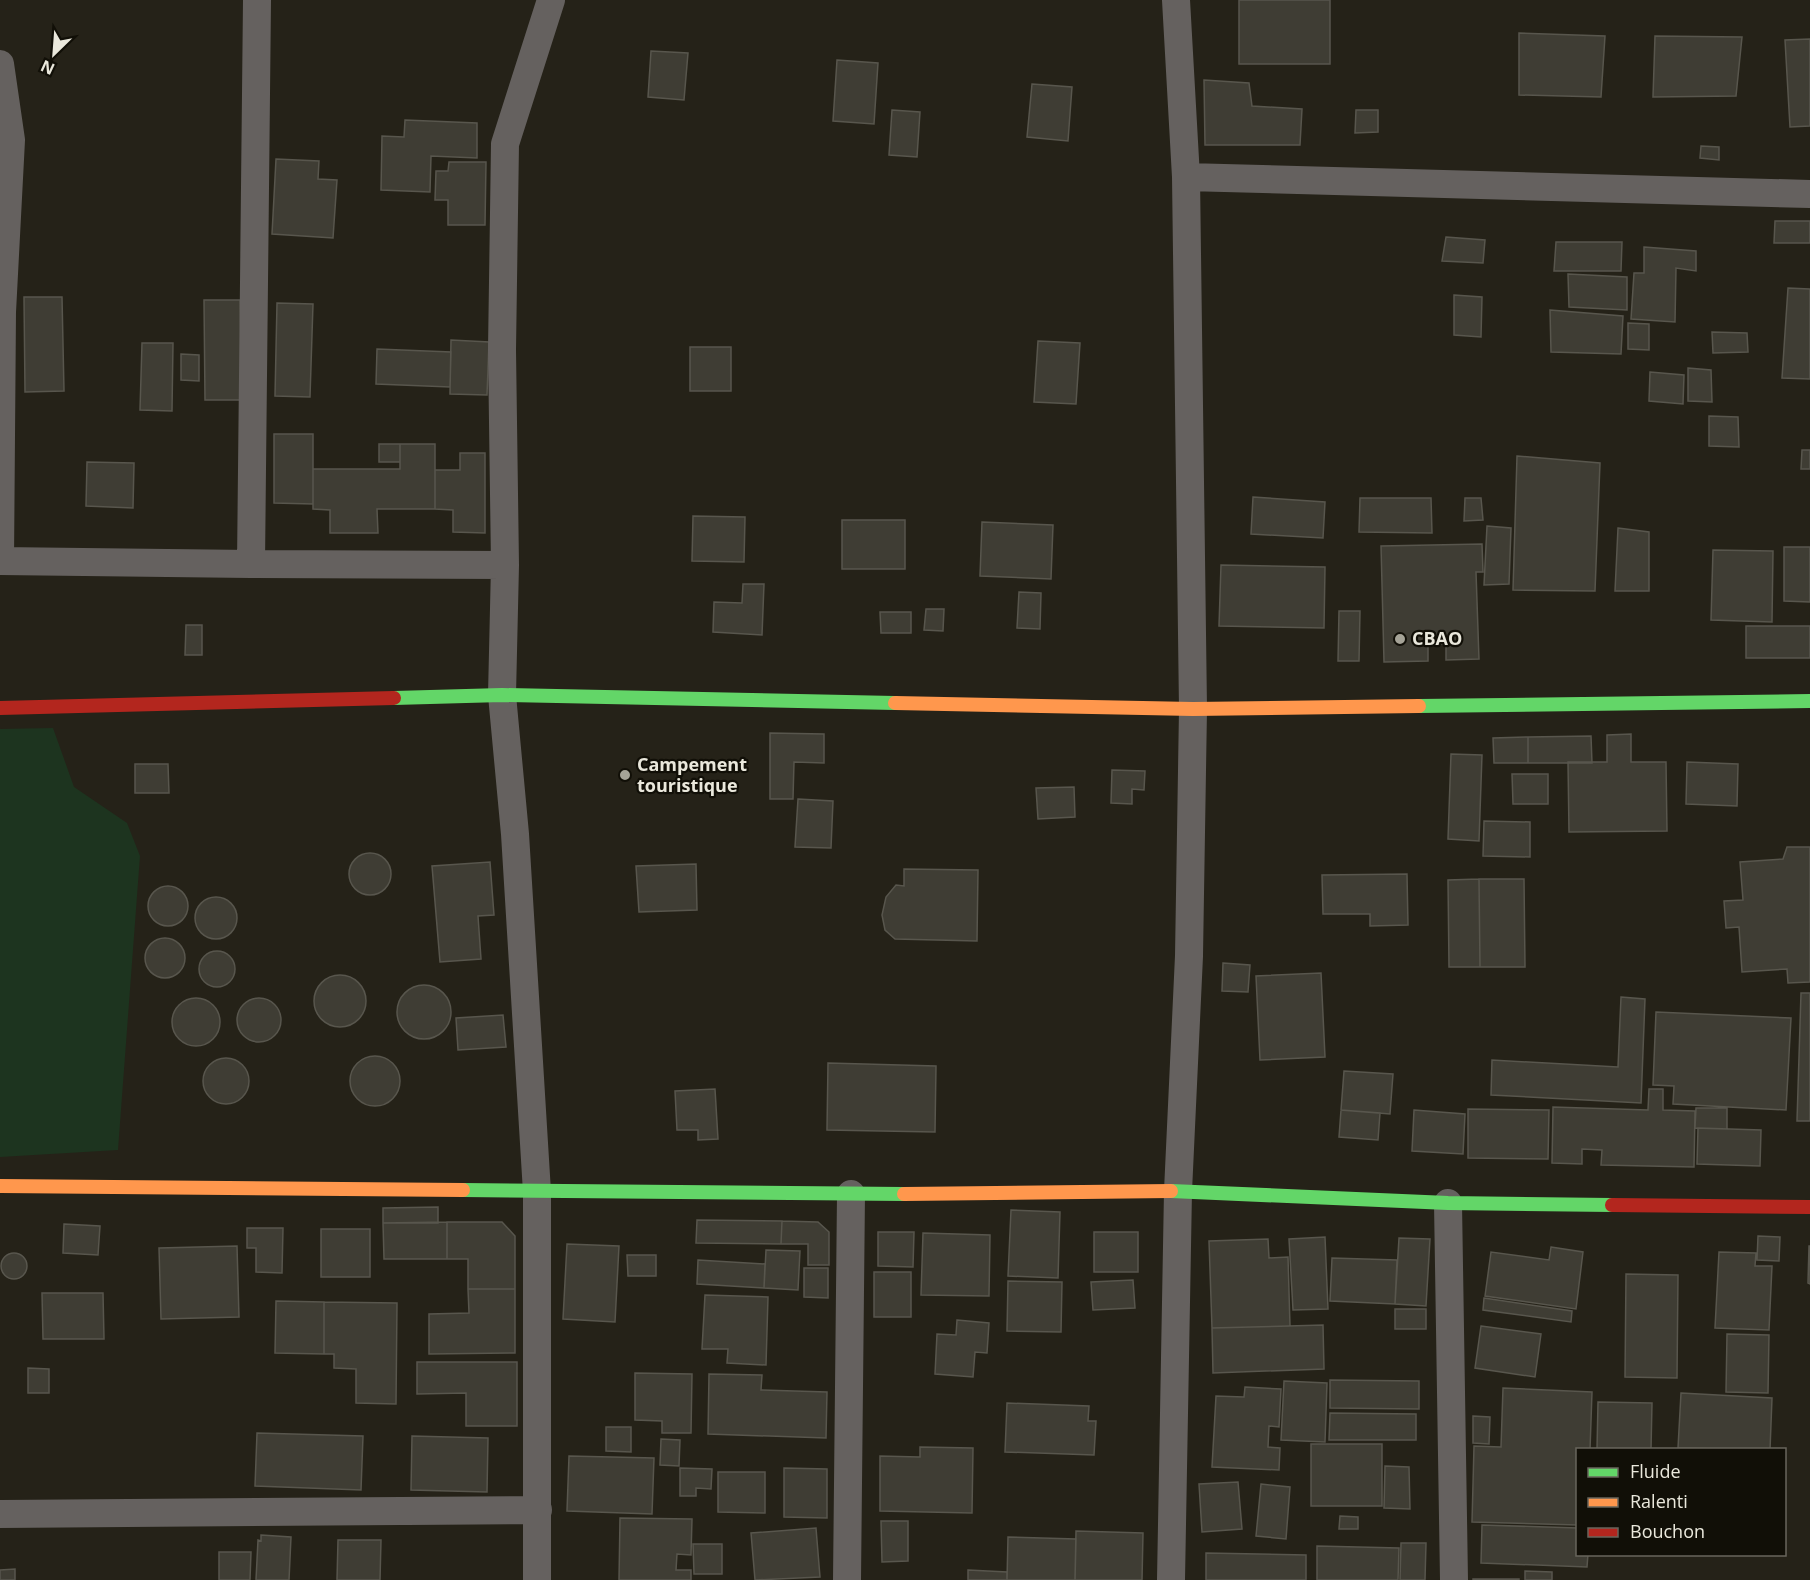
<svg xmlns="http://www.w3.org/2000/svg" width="1810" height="1580" font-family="'Open Sans',sans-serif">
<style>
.green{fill:#1d341f}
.building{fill:#3f3d34;stroke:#58564d;stroke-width:1.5}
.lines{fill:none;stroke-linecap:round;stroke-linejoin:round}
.street{stroke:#65615f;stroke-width:28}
.fast{stroke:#63d668;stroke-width:14}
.slow{stroke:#ff974d;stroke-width:14}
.jam{stroke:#b3261e;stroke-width:14}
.poi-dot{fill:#a5a397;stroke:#110f07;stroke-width:2}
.labels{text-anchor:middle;stroke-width:4.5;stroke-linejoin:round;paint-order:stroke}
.poi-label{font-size:18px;font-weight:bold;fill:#eae8dc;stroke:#110f07;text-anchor:start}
</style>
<rect width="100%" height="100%" fill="#252218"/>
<path class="green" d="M53,728L74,787L127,823L140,856L118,1150L0,1157V729Z"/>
<path class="building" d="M1239,0H1330V64H1239Z
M1519,33L1605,36L1601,97L1519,95Z
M1655,36L1742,37L1736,96L1653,97Z
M1810,39V126L1790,127L1785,40Z
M651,51L688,53L684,100L648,97Z
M837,60L878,63L874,124L833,121Z
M1204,80L1249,83L1252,106L1302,109L1300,145H1205Z
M1032,84L1072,87L1068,141L1027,137Z
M892,110L920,112L917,157L889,155Z
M1356,110H1378V132L1355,133Z
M405,120L477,123V158L431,156L430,192L381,190L382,136L404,137Z
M1701,146L1719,147V160L1700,158Z
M276,159L319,161L318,179L337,180L333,238L272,234Z
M449,162H486L485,225H448V200H435L436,171H448Z
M1775,221H1810V243H1774Z
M1446,237L1485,240L1483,263L1442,261Z
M1556,242H1622L1621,271H1554Z
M1644,247L1696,251V271L1676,268L1675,322L1631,319L1634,273H1644Z
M1568,274L1627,277V310L1569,307Z
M1788,288L1810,289V379L1782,378Z
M1454,295L1482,297L1481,337L1454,335Z
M24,297H62L64,391L25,392Z
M204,300H240L242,400H205Z
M277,303L313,304L310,397L275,396Z
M1550,310L1623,316L1621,354L1551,352Z
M1628,323L1649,324V350L1628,349Z
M1712,332L1747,333L1748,352L1713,353Z
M451,340L489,342L487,395L450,394Z
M1038,341L1080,343L1076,404L1034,402Z
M142,343H173L172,411L140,410Z
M690,347H731V391H690Z
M377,349L451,352L450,387L376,384Z
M181,354L199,355V381L181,380Z
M1688,368L1711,370L1712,402L1688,401Z
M1650,372L1684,375L1683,404L1649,401Z
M1709,416L1738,417L1739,447L1709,446Z
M274,434H313V504L274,503Z
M379,444H400V462H379Z
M400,444H435V509H377L378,533H330V510L313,509V469H400Z
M1802,450H1810V469H1801Z
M460,453H485V533L453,532V510L435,509V470H460Z
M1517,456L1600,463L1595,591L1513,590Z
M87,462L134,463L133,508L86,506Z
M1253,497L1325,502L1323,538L1251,534Z
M1360,498H1431L1432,533L1359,532Z
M1465,498H1481L1483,520L1464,521Z
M693,516L745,517L744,562L692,561Z
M842,520H905V569H842Z
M982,522L1053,525L1051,579L980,576Z
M1487,526L1511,528L1509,584L1484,585Z
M1618,528L1649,532V591H1615Z
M1482,544L1483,572H1476L1479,659L1446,660V644H1428V661L1384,662L1381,546Z
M1784,547H1810V602L1784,601Z
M1713,550L1773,551L1772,622L1711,620Z
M1221,565L1325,567L1324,628L1219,626Z
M743,584H764L762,635L713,632L714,602L742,603Z
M1019,592L1041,593L1040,629L1017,628Z
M926,609H944L943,631L924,630Z
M1339,611H1360L1359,661H1338Z
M880,612H911V633H881Z
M186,625H202V655H185Z
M1746,626H1810V658H1746Z
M770,733L824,734V763L794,762L793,799H770Z
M1631,734V762H1666L1667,831L1569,832L1568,762H1607V735Z
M1591,736L1592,763H1528V737Z
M1528,737V763H1494L1493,738Z
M1451,754L1482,755L1479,841L1448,839Z
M1687,762L1738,764L1737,806L1686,804Z
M135,764H168L169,793H135Z
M1112,770L1145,771L1144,790L1132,789V804L1111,803Z
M1512,774H1548V804H1513Z
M1074,787L1075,817L1038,819L1036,788Z
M798,799L833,801L831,848L795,847Z
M1484,821L1530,822V857L1483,856Z
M1787,847H1810V982L1788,983L1787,969L1742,972L1739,927L1726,928L1724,901L1743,900L1740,862L1783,859Z
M349 874a21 21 0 1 1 42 0a21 21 0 1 1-42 0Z
M490,862L494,915L478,916L481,959L440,962L432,866Z
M696,864L697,910L639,912L636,866Z
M904,869L978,870L977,941L895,939L885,930L882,915L886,897L896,885L904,886Z
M1407,874L1408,925L1370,926V914H1323L1322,875Z
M1479,879L1480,967H1449L1448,880Z
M1479,879H1524L1525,967H1480Z
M148 906a20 20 0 1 1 40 0a20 20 0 1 1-40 0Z
M195 918a21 21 0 1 1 42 0a21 21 0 1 1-42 0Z
M145 958a20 20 0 1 1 40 0a20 20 0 1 1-40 0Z
M199 969a18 18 0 1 1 36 0a18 18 0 1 1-36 0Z
M1223,963L1250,965L1248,992L1222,991Z
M1321,973L1325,1057L1260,1060L1256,976Z
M314 1001a26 26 0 1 1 52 0a26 26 0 1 1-52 0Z
M397 1012a27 27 0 1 1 54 0a27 27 0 1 1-54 0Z
M1801,993H1810V1121H1797Z
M1621,997L1645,999L1641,1103L1491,1095L1492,1060L1618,1067Z
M237 1020a22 22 0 1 1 44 0a22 22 0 1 1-44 0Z
M172 1022a24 24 0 1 1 48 0a24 24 0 1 1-48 0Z
M1656,1012L1791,1018L1786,1110L1673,1104L1674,1086L1653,1085Z
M503,1015L506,1047L458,1050L456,1018Z
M350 1081a25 25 0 1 1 50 0a25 25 0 1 1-50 0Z
M203 1081a23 23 0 1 1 46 0a23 23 0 1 1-46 0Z
M828,1063L936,1066L935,1132L827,1130Z
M1344,1071L1393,1074L1390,1114L1341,1110Z
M715,1089L718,1139L698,1140V1130H677L675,1091Z
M1649,1089H1663V1110L1695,1111L1694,1167L1601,1165L1602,1150L1582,1149V1164L1552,1163L1553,1107L1648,1110Z
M1696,1108H1727V1129L1695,1128Z
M1468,1109L1549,1110L1548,1159L1468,1158Z
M1341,1110L1380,1113L1378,1140L1339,1137Z
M1414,1110L1465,1114L1463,1154L1412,1151Z
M1698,1128L1761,1130L1760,1166L1697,1164Z
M438,1207V1223H383V1208Z
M1011,1210L1060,1212L1058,1278L1008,1276Z
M697,1220L782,1221L781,1244L696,1243Z
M782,1221L818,1222L829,1232V1265H808V1244H781Z
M447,1222V1259H384L383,1223Z
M447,1222H502L515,1236V1289H468V1259H447Z
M64,1224L100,1226L98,1255L63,1253Z
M247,1228H283L282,1273L256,1272V1248H247Z
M321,1229H370V1277H321Z
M878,1232H914L913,1267L878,1266Z
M1094,1232H1138V1272H1094Z
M923,1233L990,1235L989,1296L921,1295Z
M1758,1236L1780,1237L1779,1261L1757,1260Z
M1325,1237L1328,1309L1293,1310L1289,1239Z
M1399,1238L1430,1239L1426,1306L1395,1304Z
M1268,1239L1269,1258L1288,1257L1290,1326L1212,1328L1209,1241Z
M567,1244L619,1246L615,1322L563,1319Z
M237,1246L239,1317L161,1319L159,1248Z
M1809,1246H1810V1284L1808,1283Z
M1551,1247L1583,1252L1576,1309L1485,1296L1491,1252L1549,1260Z
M766,1250L800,1251L798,1290L764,1288Z
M1719,1252L1756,1253L1755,1266H1772L1769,1330L1715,1328Z
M1 1266a13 13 0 1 1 26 0a13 13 0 1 1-26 0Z
M627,1255H656V1276H628Z
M1332,1258L1397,1260L1395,1304L1330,1301Z
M698,1260L765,1264L764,1288L697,1284Z
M804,1268H828V1298L804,1297Z
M874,1272H911V1317H874Z
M1626,1274L1678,1275L1677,1378L1625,1377Z
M1133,1280L1135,1308L1093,1310L1091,1282Z
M1008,1281L1062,1282L1061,1332L1007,1331Z
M468,1289H515V1353L429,1354V1314L469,1313Z
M42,1293H103L104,1339H43Z
M705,1295L768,1297L766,1365L727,1363L728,1349H702Z
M1484,1298L1572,1311L1571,1322L1483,1310Z
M276,1301L324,1302V1354L275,1353Z
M324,1302L397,1303L396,1404L356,1403V1369L334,1368V1354H324Z
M1395,1309H1426V1329H1395Z
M957,1320L989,1323L987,1353L975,1352L973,1377L935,1374L937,1334L956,1335Z
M1323,1325L1324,1369L1213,1373L1212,1328Z
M1481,1326L1541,1334L1535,1377L1475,1368Z
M1727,1334L1769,1335L1768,1393L1726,1392Z
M417,1362H517V1426H466V1393L417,1394Z
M28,1368L49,1369V1393H28Z
M635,1373L692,1374L691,1433H662V1421L635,1420Z
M709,1374L762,1375L761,1390L827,1392L826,1438L708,1434Z
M1330,1380L1419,1381V1409L1330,1408Z
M1284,1381L1327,1383L1325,1442L1281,1440Z
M1245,1387L1281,1389L1279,1427L1269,1426L1268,1447L1280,1448L1279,1470L1212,1467L1216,1396L1244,1397Z
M1503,1388L1592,1392L1590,1450H1578V1525L1472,1522L1474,1446L1501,1447Z
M1681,1393L1772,1398L1770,1450L1678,1448Z
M1598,1402L1652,1403L1651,1450H1597Z
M1007,1403L1089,1406L1088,1421H1096L1094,1455L1005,1452Z
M1330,1413L1416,1414V1440H1329Z
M1473,1416L1490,1417L1489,1444L1473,1443Z
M606,1427H631V1452L606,1451Z
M257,1433L363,1436L361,1490L255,1486Z
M412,1436L488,1438L487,1492L411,1490Z
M661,1439L680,1440L679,1466L660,1465Z
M1311,1444H1382V1506H1311Z
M920,1447L973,1448L972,1513L880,1511V1456L920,1457Z
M569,1456L654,1458L652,1514L567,1511Z
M1385,1466L1409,1467L1410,1509L1384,1508Z
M680,1468L712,1469L711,1489L696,1488V1496H680Z
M784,1468L827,1469V1518L784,1517Z
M718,1472H765V1513L718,1512Z
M1238,1482L1242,1529L1202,1532L1199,1484Z
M1261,1484L1290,1487L1286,1539L1256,1536Z
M1340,1516L1358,1517V1529H1339Z
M620,1518L692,1519L691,1555L677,1554L676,1570H691V1580H619Z
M881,1521H908V1561L882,1562Z
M1482,1525L1578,1528V1554H1588L1587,1567L1481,1563Z
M816,1528L820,1577L755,1580L751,1533Z
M1076,1531L1143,1533L1142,1580H1075Z
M261,1535L291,1537L289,1580H256L258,1540L261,1541Z
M1008,1537L1076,1539L1075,1580H1007Z
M338,1540H381L380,1580H337Z
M1401,1543H1426L1425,1580H1400Z
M693,1544H722V1574H694Z
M1317,1546L1399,1548L1398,1580H1317Z
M219,1552H251L250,1580H219Z
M1206,1553L1306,1555V1580H1206Z
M15,1569V1580H0V1570Z
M968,1570L1007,1572V1580H968Z
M1525,1571L1552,1572V1580H1525Z
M1473,1579H1519V1580H1473Z"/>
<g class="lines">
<path class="street" d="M0,64L11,140L2,312L0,561
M1186,177L1810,194
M0,561L251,564L257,0
M251,564L505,565
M1448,1203L1454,1580
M0,1514L538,1510
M537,1580V1192L515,834L502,695L505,565L502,350L505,144L551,0
M847,1580L851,1194
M1171,1580L1178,1191L1189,956L1193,709L1186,177L1176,0"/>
<path class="fast" d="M394,698L502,695L895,703
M1419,706L1810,701
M463,1190L904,1194
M1171,1191L1448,1203L1612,1205"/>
<path class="slow" d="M895,703L1193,709L1419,706
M0,1186L463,1190
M904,1194L1171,1191"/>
<path class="jam" d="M0,708L394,698
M1612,1205L1810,1207"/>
</g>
<g class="poi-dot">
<circle cx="1400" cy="639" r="6"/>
<circle cx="625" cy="775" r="6"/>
</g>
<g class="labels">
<g class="poi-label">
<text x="1412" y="645">CBAO</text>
<text x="637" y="771">Campement<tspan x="637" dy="21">touristique</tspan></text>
</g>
</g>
<rect x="1576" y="1448" width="210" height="108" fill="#110f07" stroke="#68665c" stroke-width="1.5"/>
<rect x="1588" y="1468" width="30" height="9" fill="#63d668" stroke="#68665c" stroke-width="1.5"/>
<text x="1630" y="1478" font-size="18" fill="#eae8dc">Fluide</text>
<rect x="1588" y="1498" width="30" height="9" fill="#ff974d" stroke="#68665c" stroke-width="1.5"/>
<text x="1630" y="1508" font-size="18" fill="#eae8dc">Ralenti</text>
<rect x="1588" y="1528" width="30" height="9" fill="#b3261e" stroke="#68665c" stroke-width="1.5"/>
<text x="1630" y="1538" font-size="18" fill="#eae8dc">Bouchon</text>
<g transform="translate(54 54) rotate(205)" stroke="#110f07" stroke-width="4.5" paint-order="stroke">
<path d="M0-4.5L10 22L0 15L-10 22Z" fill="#eae8dc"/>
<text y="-9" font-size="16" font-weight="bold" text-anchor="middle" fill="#eae8dc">N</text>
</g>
</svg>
